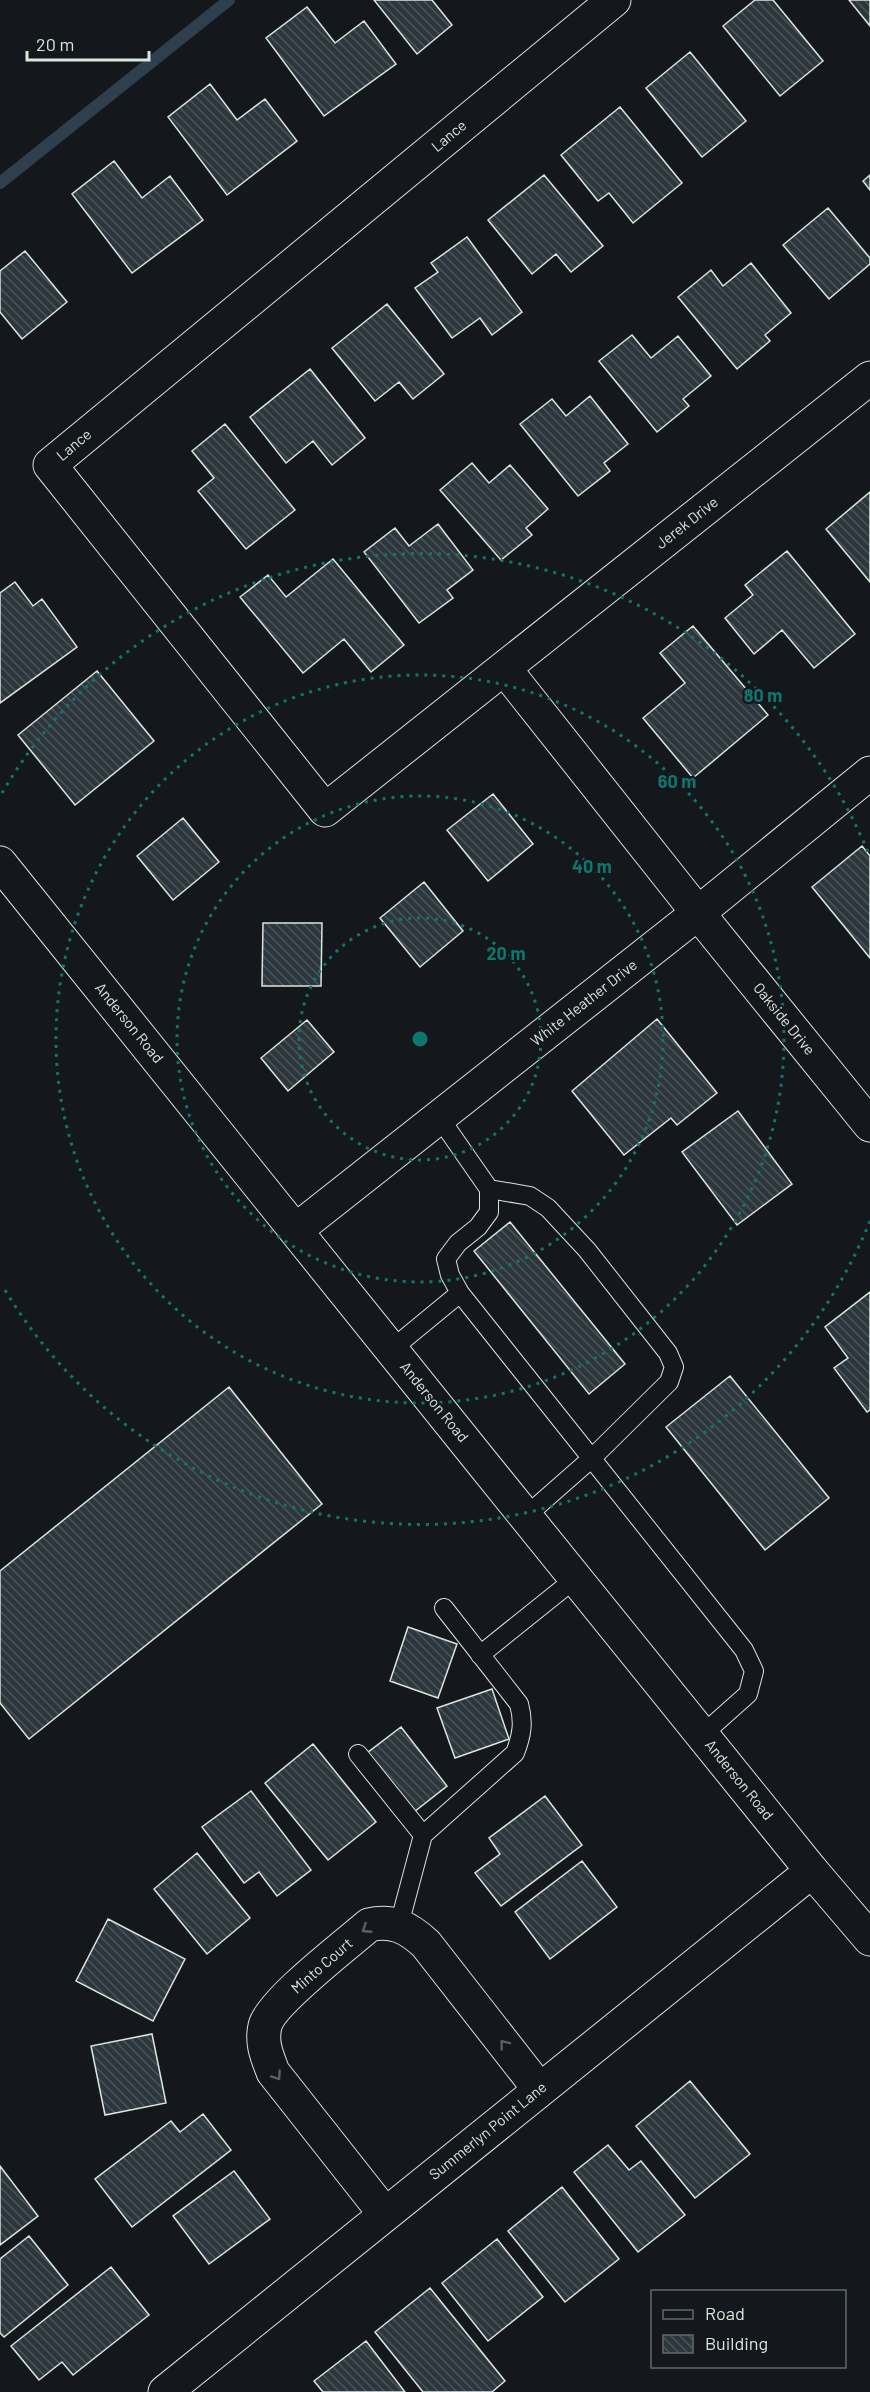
<svg xmlns="http://www.w3.org/2000/svg" width="870" height="2392" font-family="Barlow,sans-serif">
<style>
.lines{fill:none;stroke-linecap:round;stroke-linejoin:round}
.stream{stroke:#2f3f4d;stroke-width:12}
.building{fill:url(#building-back-hatch);stroke:#d8e6dc;stroke-width:1.5}
.service-casing{stroke:#d8e6dc;stroke-width:20}
.minor-casing{stroke:#d8e6dc;stroke-width:35}
.tertiary-casing{stroke:#d8e6dc;stroke-width:35}
.service{stroke:#14181c;stroke-width:18}
.minor{stroke:#14181c;stroke-width:33}
.tertiary{stroke:#14181c;stroke-width:33}
.oneway{stroke:#59605f}
.ring{fill:none;stroke:#0f766e;stroke-width:3;stroke-dasharray:3 6}
.labels{text-anchor:middle;stroke-width:4.5;stroke-linejoin:round;paint-order:stroke}
.street-label{font-size:15px;fill:#d8e6dc;stroke:#14181c}
.centre{fill:#0f766e;stroke:#14181c;stroke-width:3}
.ring-label{font-size:18px;text-anchor:middle;font-weight:bold;fill:#0f766e;stroke:#14181c;stroke-width:4.5;stroke-linejoin:round;paint-order:stroke}
</style>
<defs>
<pattern id="building-back-hatch" width="6" height="6" patternUnits="userSpaceOnUse" patternTransform="scale(1.5)"><rect width="6" height="6" fill="#2c363c"/><path d="M-1 5l2 2M0 0l6 6M5-1l2 2" fill="none" stroke="#4a5358"/></pattern>
</defs>
<rect width="100%" height="100%" fill="#14181c"/>
<g class="lines">
<path class="stream" d="M0,183L229,0"/>
</g>
<path class="building" d="M374,0H432L452,25L417,54Z
M755,0H773L823,61L780,96L723,26Z
M849,0H870V26Z
M307,7L335,43L364,21L396,64L324,116L266,38Z
M690,52L746,121L702,157L646,88Z
M210,84L237,120L265,99L297,141L227,195L168,117Z
M620,107L682,183L633,223L609,193L598,201L561,155Z
M114,161L142,198L170,176L203,220L132,273L72,194Z
M544,175L603,246L571,272L556,254L532,274L488,220Z
M870,175V190L863,181Z
M828,208L870,258V264L829,299L783,245Z
M467,237L522,312L492,335L480,318L452,338L415,288L438,272L431,263Z
M25,251L67,302L22,339L0,312V271Z
M751,263L791,313L765,335L770,341L737,369L678,297L711,270L723,286Z
M387,304L444,374L413,399L399,382L375,401L332,348Z
M632,335L651,358L678,336L711,376L683,399L689,406L657,432L599,361Z
M310,369L365,438L332,465L313,441L286,463L250,417Z
M590,396L628,444L604,463L610,471L578,496L520,424L552,399L566,416Z
M225,424L295,510L246,549L198,491L214,478L192,451Z
M472,463L489,483L510,465L548,509L526,528L532,535L501,560L440,490Z
M870,492V582L826,529Z
M438,524L473,570L447,590L453,598L419,623L364,552L395,528L409,546Z
M787,551L855,634L814,668L782,630L754,654L725,618L753,595L745,585Z
M333,559L404,645L371,672L344,639L303,673L240,597L268,575L286,597Z
M15,582L33,606L42,599L77,647L0,703V593Z
M693,626L768,715L693,778L643,718L685,683L660,653Z
M97,671L154,741L75,805L18,735Z
M493,794L533,844L488,881L447,830Z
M183,818L219,862L173,900L137,856Z
M862,846L870,856V958L812,887Z
M424,882L463,931L420,967L380,918Z
M263,923H322L321,986H262Z
M657,1019L717,1093L677,1125L671,1118L624,1155L572,1091Z
M307,1020L334,1052L288,1091L261,1058Z
M738,1111L792,1184L737,1225L682,1152Z
M510,1222L625,1364L589,1394L474,1251Z
M870,1292V1410L867,1412L834,1368L848,1358L825,1327Z
M730,1376L829,1498L765,1550L666,1427Z
M229,1387L322,1504L29,1739L0,1703V1571Z
M408,1627L457,1644L438,1698L390,1681Z
M492,1689L509,1739L455,1758L437,1708Z
M401,1727L447,1786L414,1812L367,1753Z
M313,1744L376,1822L328,1860L265,1783Z
M251,1791L311,1870L277,1896L259,1872L244,1883L202,1827Z
M545,1796L582,1845L501,1906L475,1873L500,1854L489,1838Z
M197,1853L250,1918L207,1954L154,1889Z
M582,1861L617,1907L550,1959L515,1912Z
M108,1919L185,1959L153,2021L76,1981Z
M152,2034L166,2103L105,2115L91,2046Z
M690,2081L750,2154L695,2198L636,2126Z
M203,2114L231,2150L132,2227L95,2179L171,2121L180,2132Z
M608,2145L629,2170L641,2161L685,2215L638,2252L574,2172Z
M0,2166L38,2216L0,2245Z
M234,2171L270,2219L209,2264L173,2216Z
M562,2187L619,2259L565,2302L508,2231Z
M29,2236L68,2285L4,2337L0,2333V2259Z
M497,2239L543,2297L488,2341L442,2283Z
M111,2267L149,2315L73,2375L62,2362L39,2380L11,2346Z
M430,2288L505,2381L492,2392H423L375,2332Z
M366,2341L405,2392H323L314,2381Z"/>
<g class="lines">
<defs>
<path id="service" d="M439,1117L489,1189V1212L478,1227L458,1243L446,1259L450,1275L460,1293L744,1650L754,1671L748,1694L702,1735
M489,1189L530,1196L548,1208L587,1250L668,1353L674,1367L669,1382L592,1458L526,1516
M392,1349L460,1293
M480,1655L576,1578
M358,1754L423,1835
M399,1925L423,1835L515,1753C522,1735 524,1722 519,1704L444,1608"/>
<path id="minor" d="M614,0L50,465L325,810L870,378
M504,668L698,913L870,1125
M296,1230L698,913L870,773
M385,2214L273,2072C267,2056 261,2043 265,2026C270,2003 347,1944 369,1925C392,1919 409,1928 426,1944L540,2090
M165,2392L812,1871"/>
<path id="tertiary" d="M0,863L484,1465L812,1871L870,1939"/>
</defs>
<use href="#service" class="service-casing"/>
<use href="#minor" class="minor-casing"/>
<use href="#tertiary" class="tertiary-casing"/>
<use href="#service" class="service"/>
<use href="#minor" class="minor"/>
<use href="#tertiary" class="tertiary"/>
</g>
<defs><path id="oneway-chevron" d="M-2-3.5L2.5 0L-2 3.5" fill="none" stroke-width="1.6" stroke-linecap="round" stroke-linejoin="round" transform="scale(1.5)"/></defs>
<g class="oneway">
<use href="#oneway-chevron" transform="translate(366 1929) rotate(147)"/>
<use href="#oneway-chevron" transform="translate(504 2044) rotate(-128)"/>
<use href="#oneway-chevron" transform="translate(277 2076) rotate(56)"/>
</g>
<g class="ring">
<circle cx="420" cy="1039" r="121"/>
<circle cx="420" cy="1039" r="243"/>
<circle cx="420" cy="1039" r="364"/>
<path d="M870 1221A485 485 0 0 1 2 1285M2 793A485 485 0 0 1 870 857"/>
</g>
<g class="labels">
<g class="street-label">
<text transform="translate(449 136) rotate(-40)" y="5">Lance</text>
<text transform="translate(74 445) rotate(-40)" y="5">Lance</text>
<text transform="translate(687 523) rotate(-38)" y="5">Jerek Drive</text>
<text transform="translate(584 1003) rotate(-38)" y="5">White Heather Drive</text>
<text transform="translate(784 1019) rotate(51)" y="5">Oakside Drive</text>
<text transform="translate(129 1023) rotate(51)" y="5">Anderson Road</text>
<text transform="translate(434 1402) rotate(51)" y="5">Anderson Road</text>
<text transform="translate(739 1780) rotate(51)" y="5">Anderson Road</text>
<text transform="translate(322 1966) rotate(-41)" y="5">Minto Court</text>
<text transform="translate(488 2131) rotate(-39)" y="5">Summerlyn Point Lane</text>
</g>
</g>
<circle cx="420" cy="1039" r="9" class="centre"/>
<g class="ring-label">
<text x="763" y="702">80 m</text>
<text x="677" y="788">60 m</text>
<text x="592" y="873">40 m</text>
<text x="506" y="960">20 m</text>
</g>
<rect x="651" y="2290" width="195" height="78" fill="#14181c" stroke="#626a69" stroke-width="1.5"/>
<rect x="663" y="2310" width="30" height="9" fill="#14181c" stroke="#626a69" stroke-width="1.5"/>
<text x="705" y="2320" font-size="18" fill="#d8e6dc">Road</text>
<rect x="663" y="2335" width="30" height="18" fill="url(#building-back-hatch)" stroke="#626a69" stroke-width="1.5"/>
<text x="705" y="2350" font-size="18" fill="#d8e6dc">Building</text>
<path d="M27 51v9h122v-9" fill="none" stroke="#d8e6dc" stroke-width="3"/>
<text x="36" y="51" font-size="18" fill="#d8e6dc" stroke="#14181c" stroke-width="4.5" paint-order="stroke">20 m</text>
</svg>
